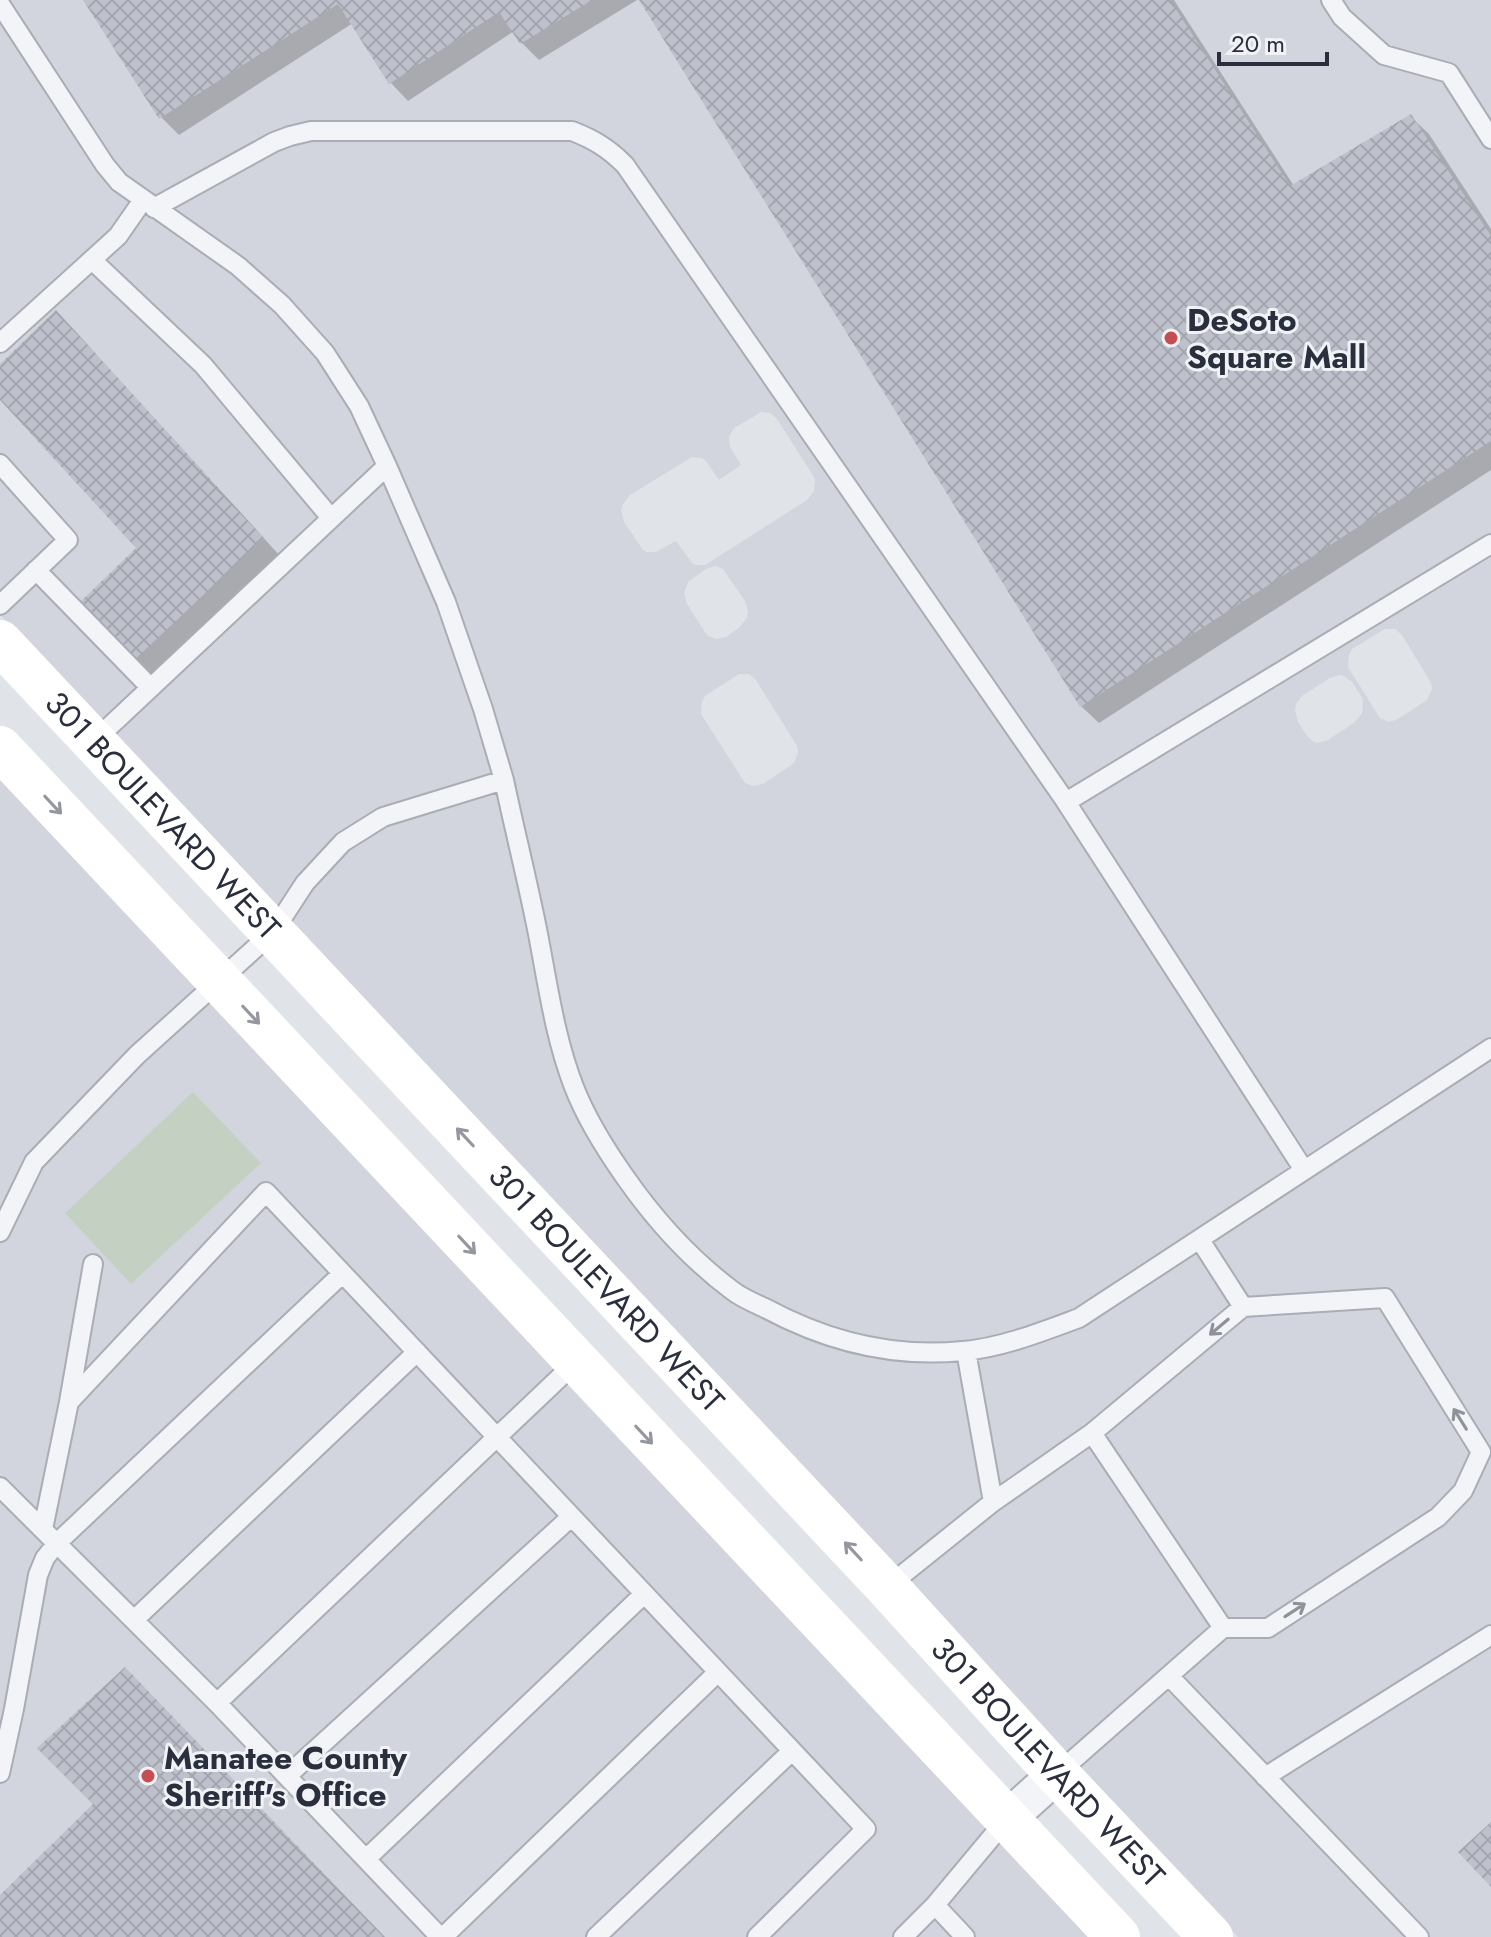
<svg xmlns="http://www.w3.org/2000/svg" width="1491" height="1937" font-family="Jost,sans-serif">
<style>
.built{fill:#d2d5dd;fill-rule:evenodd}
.pitch{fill:#c4d1c2}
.shadow{fill:#0003}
.building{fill:url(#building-cross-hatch)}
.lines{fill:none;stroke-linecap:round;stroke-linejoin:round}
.lane-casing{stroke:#a9adb5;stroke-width:22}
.street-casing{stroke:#a9adb5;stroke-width:40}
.lane{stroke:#f3f4f7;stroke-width:18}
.street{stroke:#f3f4f7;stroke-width:36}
.secondary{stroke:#fff;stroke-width:44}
.oneway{stroke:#94979e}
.oneway2{stroke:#8e929a}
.poi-dot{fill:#c54e53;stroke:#f0f2f6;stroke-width:3}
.labels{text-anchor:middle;stroke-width:6;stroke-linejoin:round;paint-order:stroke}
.poi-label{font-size:32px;font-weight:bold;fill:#2a2f3e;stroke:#f0f2f6;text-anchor:start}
.street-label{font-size:32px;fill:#2a2f3e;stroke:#f0f2f6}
</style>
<defs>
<pattern id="building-cross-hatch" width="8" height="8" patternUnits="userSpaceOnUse" patternTransform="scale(2)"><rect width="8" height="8" fill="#bec1cb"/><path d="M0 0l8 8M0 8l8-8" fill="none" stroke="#a3a6af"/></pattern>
</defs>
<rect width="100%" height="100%" fill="#e0e3e8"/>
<path class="built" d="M0,0H1491V1937H1238L1071,1759L1061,1745L1059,1746L636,1299L0,615ZM761,412L770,413L777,419L812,474L815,479L814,491L807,500L705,565H696L692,563L676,541L656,552H647L643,550L624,522L621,510L623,504L630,495L692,457L701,458L705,460L719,480L741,465L730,447L729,437L734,428ZM715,566L723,569L745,601L748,612L747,618L740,627L726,637L717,639L708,636L705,632L687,604L684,593L688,582L706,569ZM1385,629H1395L1402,635L1431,683L1432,689L1427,700L1398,719L1389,722L1380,718L1348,667L1349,655L1352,649ZM739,674H749L756,680L797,746L798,752L794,763L763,784L753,786L745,783L701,714L702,702L705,696ZM1339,675L1344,676L1352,682L1361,696L1363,701L1362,713L1355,722L1328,740L1318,743L1314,742L1307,736L1298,722L1295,710L1296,704L1303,695L1330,678Z
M0,775L217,996L561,1378L1092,1937H0Z"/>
<path class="pitch" d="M193,1092L261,1163L131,1284L65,1213Z"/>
<path class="shadow" d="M86,0H637L539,60L522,43L514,31L408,101L391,83L353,23L179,135L161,117Z
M642,0H1174L1294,186L1411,117L1429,134L1491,229V470L1099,723L1081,706Z
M74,331L281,557L149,680L131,662L139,548L0,397V367Z"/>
<path class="building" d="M83,0H592L520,44L499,12L389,84L338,4L159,119Z
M639,0H1170L1290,186L1411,114L1491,236V441L1080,707Z
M56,310L264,538L130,664L79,603L136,548L0,400V364Z
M125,1667L385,1937H0V1895L93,1804L37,1748Z
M1491,1822V1887L1458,1852Z"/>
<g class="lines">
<defs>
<path id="lane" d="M1331,0L1342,17L1384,55L1449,73L1491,139
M0,4L105,165L119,182L238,266L282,305L325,353L359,406L387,466L446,602L483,709L504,780
M154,208L274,142L290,136L311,131H572C593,139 608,148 625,165L1066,802L1491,544
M92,260L203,365L331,518
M0,343L118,236L143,200
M0,464L68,540L0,605
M36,570L150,687
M94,741L387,466
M1066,802L1304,1170
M0,1232L34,1162L137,1055L273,932L305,883L343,842L383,817L504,780C515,832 528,883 538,934C548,986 555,1038 574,1087C586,1118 606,1150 625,1177C655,1220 690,1259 733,1291C742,1298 754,1303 765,1308C826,1341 894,1358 963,1351C1001,1348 1044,1331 1079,1318L1491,1048
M1200,1240L1243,1307
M966,1351L993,1502
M69,1402L93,1264
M1092,1433L1223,1628
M0,1487L217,1703L576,1362
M43,1529L69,1402L266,1192L866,1829L757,1937
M887,1587L993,1502L1092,1433L1243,1307L1385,1298L1481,1452L1463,1491L1438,1517L1268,1628H1223L1057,1774
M134,1620L417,1352
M1169,1676L1419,1937
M217,1703L440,1937
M0,1773L14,1709L38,1575L45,1558L57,1543L342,1274
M287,1776L571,1517
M1265,1777L1491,1635
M366,1859L644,1594
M935,1905L965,1937
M443,1937L718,1672
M596,1937L792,1751
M903,1937L935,1905L1006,1820"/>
<path id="street" d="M1006,1820L1057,1774"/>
</defs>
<use href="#lane" class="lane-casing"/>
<use href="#street" class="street-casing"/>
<use href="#lane" class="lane"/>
<use href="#street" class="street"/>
<g class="secondary">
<path id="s1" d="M0,642L887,1587L1057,1774L1211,1937"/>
<path d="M0,748L1118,1937"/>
</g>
</g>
<defs><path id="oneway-shaft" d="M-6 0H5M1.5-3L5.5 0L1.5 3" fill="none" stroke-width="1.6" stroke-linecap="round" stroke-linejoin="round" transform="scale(2)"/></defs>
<g class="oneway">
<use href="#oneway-shaft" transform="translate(53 805) rotate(47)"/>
<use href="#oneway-shaft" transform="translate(251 1015) rotate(47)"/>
<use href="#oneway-shaft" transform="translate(465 1137) rotate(-133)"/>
<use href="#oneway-shaft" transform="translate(467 1245) rotate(47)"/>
<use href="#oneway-shaft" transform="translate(644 1435) rotate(47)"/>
<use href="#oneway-shaft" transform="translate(853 1551) rotate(-133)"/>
</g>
<g class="oneway2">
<use href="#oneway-shaft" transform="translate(1219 1327) rotate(140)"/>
<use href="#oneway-shaft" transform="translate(1460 1419) rotate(-122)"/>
<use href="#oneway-shaft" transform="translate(1295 1610) rotate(-33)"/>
</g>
<g class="poi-dot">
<circle cx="1171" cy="338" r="8"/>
<circle cx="148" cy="1776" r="8"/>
</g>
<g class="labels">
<g class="poi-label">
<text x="1187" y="331">DeSoto<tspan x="1187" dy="37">Square Mall</tspan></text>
<text x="164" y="1769">Manatee County<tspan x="164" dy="37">Sheriff's Office</tspan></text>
</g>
<g class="street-label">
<text dy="11" stroke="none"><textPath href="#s1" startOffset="238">301 BOULEVARD WEST</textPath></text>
<text dy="11" stroke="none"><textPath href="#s1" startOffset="886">301 BOULEVARD WEST</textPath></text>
<text dy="11" stroke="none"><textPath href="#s1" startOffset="1534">301 BOULEVARD WEST</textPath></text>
</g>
</g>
<path d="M1219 52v12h108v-12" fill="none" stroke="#2a2f3e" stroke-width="4"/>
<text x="1231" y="52" font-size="24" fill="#2a2f3e" stroke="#f0f2f6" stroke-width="6" paint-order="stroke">20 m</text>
</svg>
